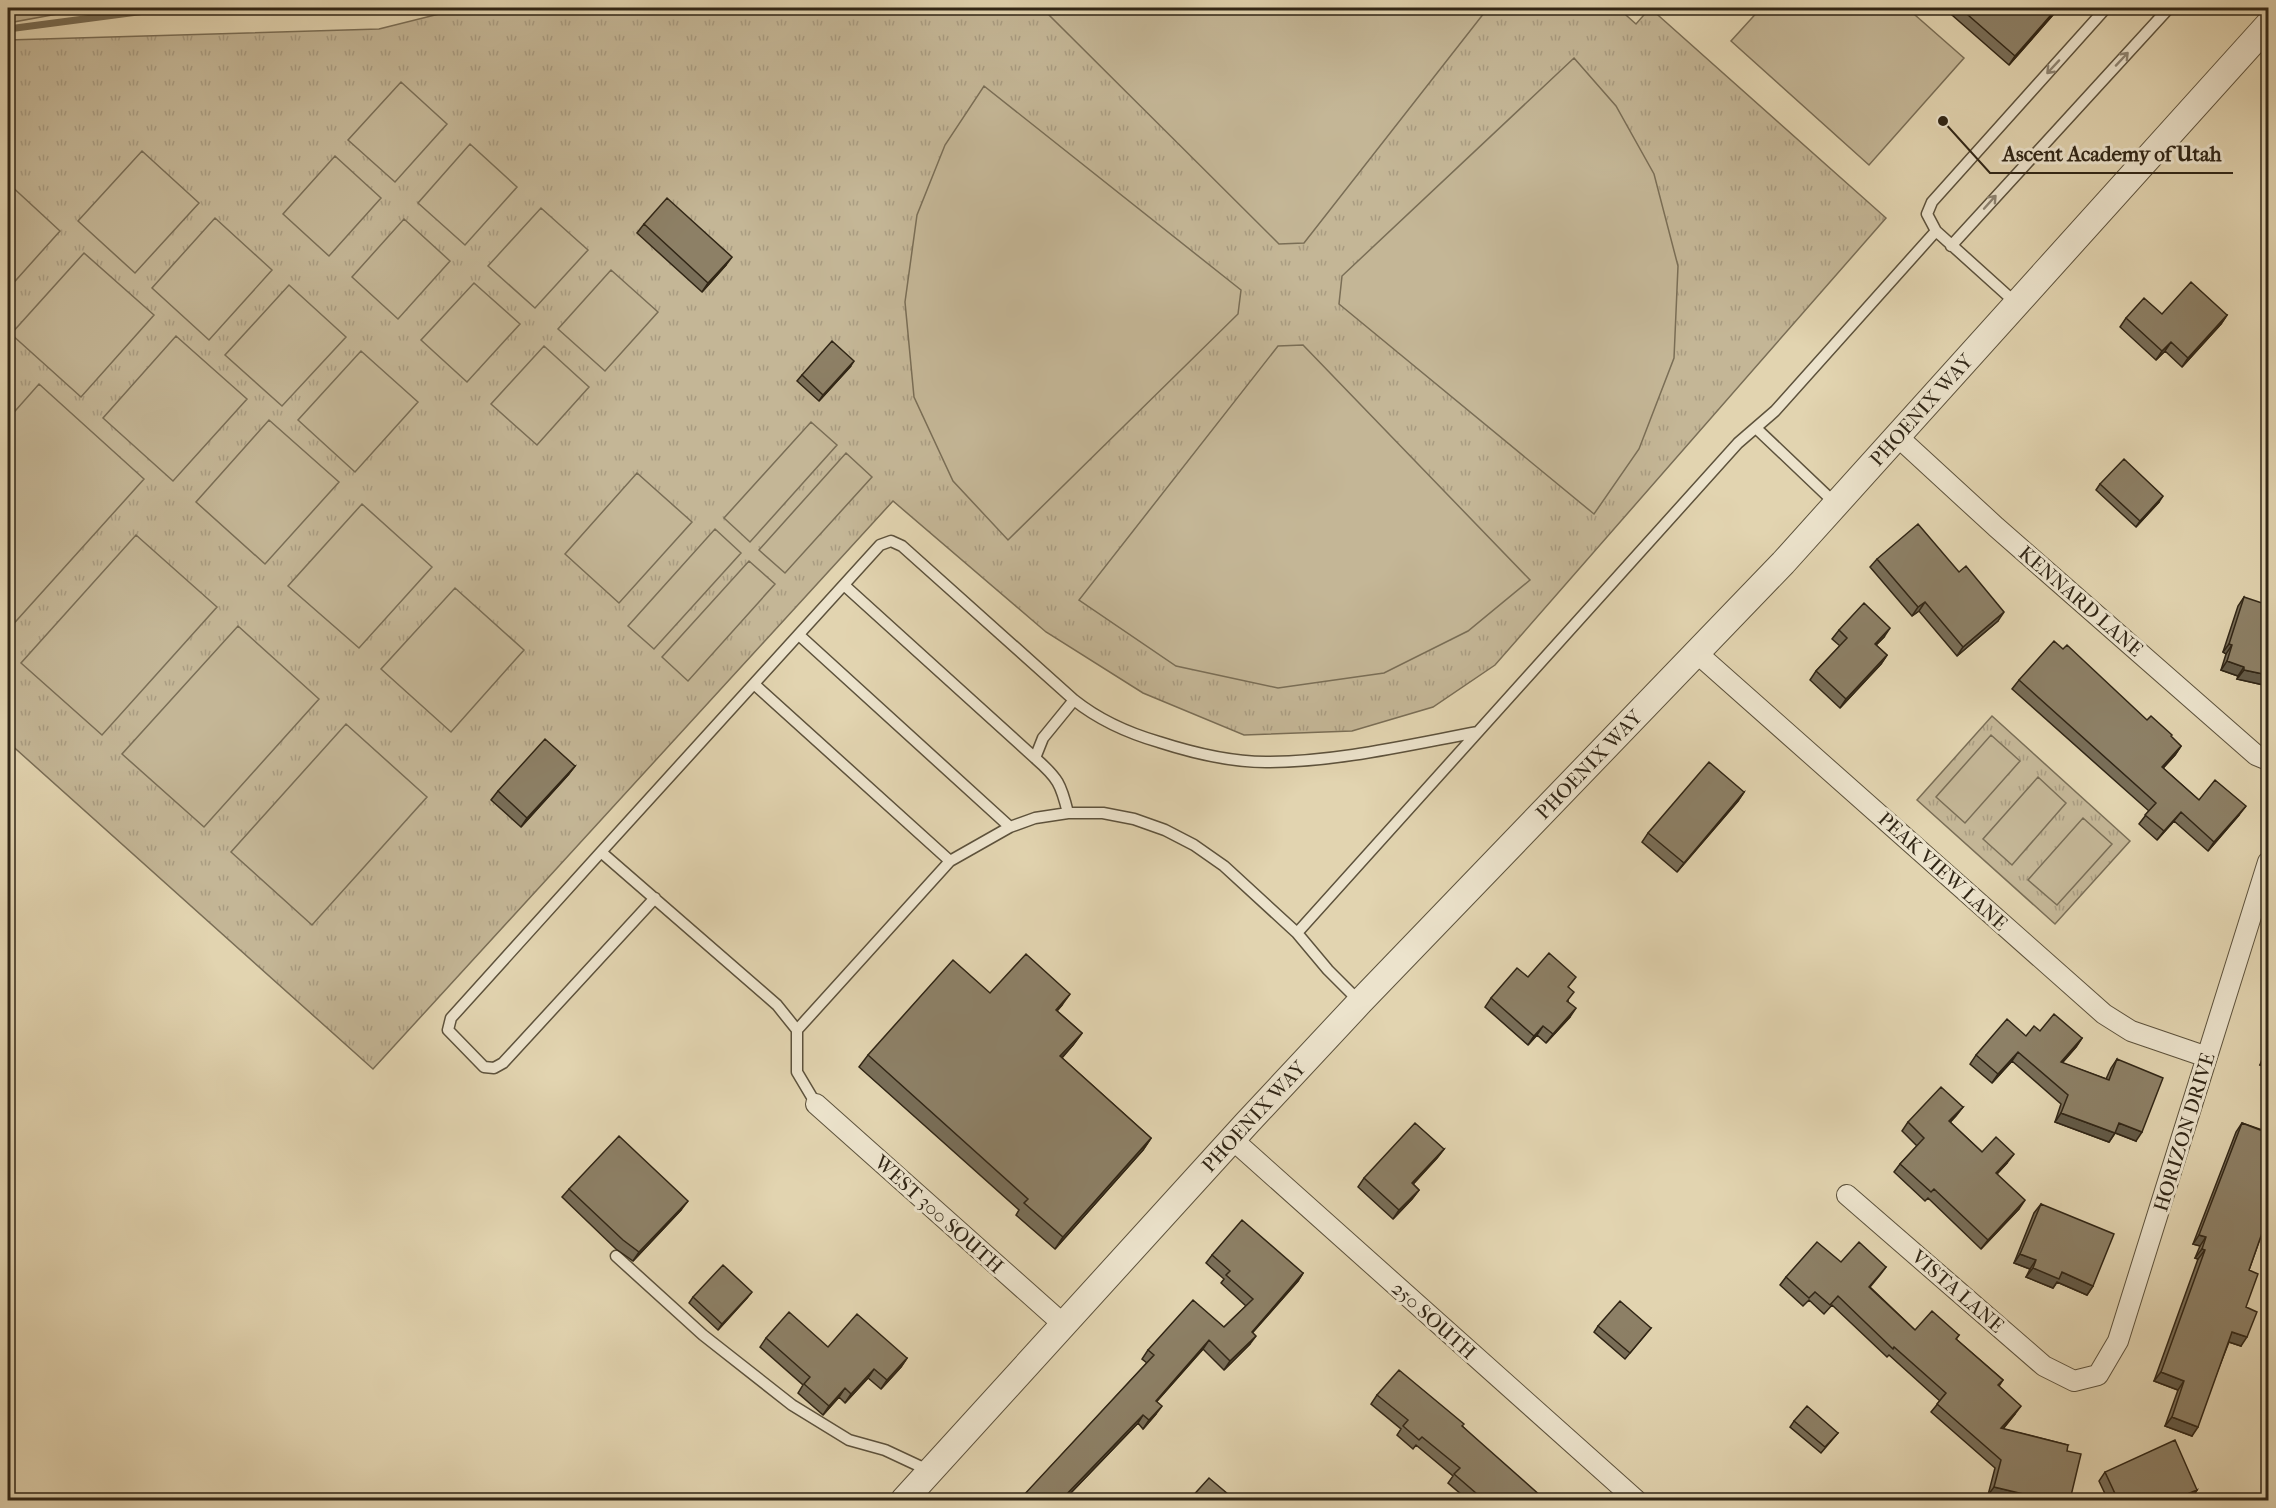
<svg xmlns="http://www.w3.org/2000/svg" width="2276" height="1508" font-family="'IM FELL French Canon',serif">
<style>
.grass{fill:url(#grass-tufts);stroke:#7a6e56;stroke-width:1.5}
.garden{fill:#c4b696;stroke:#7a6e56;stroke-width:1.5}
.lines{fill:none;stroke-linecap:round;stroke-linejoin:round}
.stream{stroke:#776b53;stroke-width:7}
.service-casing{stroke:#5d523c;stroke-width:13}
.minor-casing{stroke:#5d523c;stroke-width:22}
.tertiary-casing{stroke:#5d523c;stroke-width:28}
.service{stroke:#ece3cc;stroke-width:10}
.minor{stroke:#ece3cc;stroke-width:20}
.tertiary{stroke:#ece3cc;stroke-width:26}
.wall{fill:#796e58;stroke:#312616;stroke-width:1.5}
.shaded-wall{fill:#635a47;stroke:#312616;stroke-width:1.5}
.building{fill:#8d8066;stroke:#312616;stroke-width:1.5}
.oneway{stroke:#8e8471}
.labels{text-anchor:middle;stroke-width:6;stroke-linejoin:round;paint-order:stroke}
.street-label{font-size:20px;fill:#312616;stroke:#ece3cc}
.leader{fill:none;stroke:#312616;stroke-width:2}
.callout-dot{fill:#312616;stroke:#ece3cc;stroke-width:2}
.callout-label{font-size:21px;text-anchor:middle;font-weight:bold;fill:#312616;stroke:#ece3cc;stroke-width:6;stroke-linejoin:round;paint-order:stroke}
</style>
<defs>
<pattern id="grass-tufts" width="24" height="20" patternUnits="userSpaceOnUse" patternTransform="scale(1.5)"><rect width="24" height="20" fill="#c4b696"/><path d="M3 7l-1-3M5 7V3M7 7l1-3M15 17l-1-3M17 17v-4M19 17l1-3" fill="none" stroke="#a99c81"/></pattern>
</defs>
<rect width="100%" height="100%" fill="#e2d4b0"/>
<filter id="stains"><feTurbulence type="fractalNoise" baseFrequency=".00333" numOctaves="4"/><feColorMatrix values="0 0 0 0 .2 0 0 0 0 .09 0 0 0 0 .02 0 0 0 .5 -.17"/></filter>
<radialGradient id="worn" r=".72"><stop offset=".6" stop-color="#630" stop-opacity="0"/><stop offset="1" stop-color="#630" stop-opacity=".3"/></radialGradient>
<path class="grass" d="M8,8H90L8,23Z
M463,8H1618L1636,24L1650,8L1886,218L1495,665L1433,707L1352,731L1244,735L1143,693L1046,632L893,501L373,1069L8,742V40L379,29Z
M1992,716L2130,841L2055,924L1917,800Z"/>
<path class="garden" d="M1055,8H1488L1304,243L1279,244L1048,14Z
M1761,8H1907L1964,58L1869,165L1731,41Z
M1574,58L1616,106L1654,174L1678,266L1674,358L1639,449L1594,514L1339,304L1342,276Z
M401,82L447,124L395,182L348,140Z
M984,86L1241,290L1238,314L1008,540L953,481L914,397L905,302L917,215L945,145Z
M470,144L517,187L465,245L418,203Z
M142,151L199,203L135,273L78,221Z
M335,156L381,198L329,256L283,214Z
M8,183L60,231L8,289Z
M541,208L588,250L535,308L488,266Z
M215,218L272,270L209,340L152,288Z
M404,219L450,261L398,319L352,277Z
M84,253L154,315L81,397L11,334Z
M611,270L658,312L605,371L558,329Z
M474,283L520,324L467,382L421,340Z
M289,285L346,337L282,406L225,355Z
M176,336L247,399L173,481L103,418Z
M1303,345L1530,580L1468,631L1384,673L1278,688L1176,666L1079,600L1278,346Z
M544,346L589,387L537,445L491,404Z
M361,351L418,402L355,472L298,420Z
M39,384L144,479L8,630V419Z
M269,420L339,482L265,564L196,502Z
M811,422L837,445L750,542L724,518Z
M846,453L872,477L785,573L759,550Z
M637,473L692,522L619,603L565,554Z
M362,504L432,567L359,648L288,586Z
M715,529L741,553L654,649L628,626Z
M136,535L217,607L102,735L21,663Z
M749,561L775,584L688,681L662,657Z
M455,588L524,650L451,732L381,669Z
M238,626L319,699L204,827L122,754Z
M346,724L427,797L312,925L231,852Z
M1991,735L2020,761L1965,823L1936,797Z
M2038,777L2066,803L2012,865L1983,839Z
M2083,818L2112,844L2057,905L2028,880Z"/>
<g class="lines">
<path class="stream" d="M8,29L168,8"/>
<defs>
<path id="service" d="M1936,231L1927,214L1932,202L2106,8
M1951,246L2169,8
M1756,428L1836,504
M844,585L1035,758
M799,635L1010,827
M754,684L950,861
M1068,813C1061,784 1058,778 1035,758L1043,738L1074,700
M601,852L880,545L891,541L902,546L1074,700C1099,720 1128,733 1159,742C1193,753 1230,762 1266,762C1337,762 1408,745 1478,732
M655,898L503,1063L494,1068L484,1067L448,1030L451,1018L601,852L777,1005L797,1030
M1360,1002L1328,970L1297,933L1738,443L1775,411L1936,231L2017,304
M816,1104L797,1072V1030L950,861L1010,827L1035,818L1068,813H1103L1134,819L1165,830L1194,845L1224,866L1297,933
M616,1256L703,1335L792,1405L849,1440L885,1450L930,1471"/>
<path id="minor" d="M1897,436L1996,527L2256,755L2268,760
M1698,654L2104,1014L2131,1031L2207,1057
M816,1104L1063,1324
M1232,1139L1636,1500
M1847,1195L2044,1366L2074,1381L2098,1375L2118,1341L2268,862"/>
<g id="tertiary">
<path id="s1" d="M904,1500L1247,1123L1360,1002L1783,563L2268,25"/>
</g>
</defs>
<use href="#service" class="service-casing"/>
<use href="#minor" class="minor-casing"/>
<use href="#tertiary" class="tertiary-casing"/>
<use href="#service" class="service"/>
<use href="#minor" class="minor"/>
<use href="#tertiary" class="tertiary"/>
</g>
<path class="wall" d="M1944,8H2059L2009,65Z
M644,224L726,265L702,292L637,233Z
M2162,314L2227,315L2221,324L2182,367L2165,351L2156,360L2120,327L2126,318Z
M850,367L819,401L797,381L802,375Z
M2100,484L2159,502L2136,527L2096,490Z
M1877,559L1959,572L1998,621L1957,656L1919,611L1912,616L1870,567Z
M2244,597L2268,686L2237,679L2238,676L2221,670L2226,654L2223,652L2238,606Z
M1839,630L1884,637L1876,645L1887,655L1881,664L1840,708L1810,680L1816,671L1840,646L1832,639Z
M2019,680L2147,720L2171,737L2181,746L2175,755L2163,768L2199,800L2239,815L2208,851L2174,821L2157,840L2139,824L2149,811L2012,689Z
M575,766L568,775L521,827L491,800L498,791Z
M1744,792L1738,801L1677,872L1642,842L1648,833Z
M1528,977L1569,988L1568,1002L1570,1017L1546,1043L1537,1035L1528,1045L1485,1007L1491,998Z
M990,993L1062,1005L1057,1011L1082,1033L1073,1045L1062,1058L1151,1138L1143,1150L1055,1249L1016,1215L1019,1210L859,1067L868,1055Z
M2040,1031L2082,1038L2076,1047L2062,1063L2106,1079L2111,1068L2117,1059L2136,1141L2115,1133L2109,1142L2055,1122L2061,1104L2012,1061L1992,1083L1970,1064L1976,1055Z
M2268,1042V1068L2260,1065Z
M1963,1107L1950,1122L1982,1152L2007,1163L1997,1174L2019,1209L1981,1249L1928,1198L1925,1201L1894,1172L1900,1164L1917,1146L1902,1131L1908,1122Z
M2242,1123L2268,1132V1131V1216L2249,1270L2241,1346L2229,1342L2192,1436L2165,1426L2178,1390L2154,1381L2198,1259L2195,1258L2200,1246L2193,1244L2236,1132Z
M1444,1149L1437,1158L1413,1184L1419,1190L1412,1199L1393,1219L1358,1187L1364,1178Z
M569,1189L681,1210L633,1261L616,1249L562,1197Z
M2041,1204L2093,1286L2087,1295L2057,1282L2053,1288L2026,1277L2030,1269L2014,1263L2034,1213Z
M1212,1255L1303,1273L1298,1281L1252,1333L1250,1344L1224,1370L1203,1349L1157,1401L1156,1414L1143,1429L1138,1423L1064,1500H1020L1147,1363L1142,1359L1148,1350L1224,1327L1246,1306L1221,1283L1224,1279L1206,1263Z
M1841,1262L1886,1267L1880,1275L1870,1287L1915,1330L1959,1335L1956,1339L2003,1380L1999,1386L2015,1414L2003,1429L2068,1445L1988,1495L1995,1468L1931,1412L1940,1401L1889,1355L1887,1357L1832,1305L1824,1314L1809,1300L1803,1306L1780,1285L1786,1277Z
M693,1297L747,1298L718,1330L689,1303Z
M1598,1326L1651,1328L1625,1359L1594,1332Z
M766,1338L828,1347L907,1358L901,1367L881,1389L868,1378L845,1403L839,1397L823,1415L798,1393L803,1385L760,1347Z
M1377,1395L1462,1426L1539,1500H1468L1448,1483L1453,1476L1416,1445L1413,1449L1397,1435L1401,1429L1371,1404Z
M1794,1421L1838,1433L1821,1453L1790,1427Z
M2105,1472L2197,1490L2191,1499L2187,1500H2108L2099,1481Z"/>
<path class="shaded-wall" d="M2057,8H2059L2009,65L2015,56Z
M732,257L726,265L702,292L708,283Z
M2227,315L2221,324L2182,367L2188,358Z
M2171,342L2165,351L2156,360L2162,351Z
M854,361L850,367L819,401L823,395Z
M2163,496L2159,502L2136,527L2140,521Z
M1925,602L1919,611L1912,616L1918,607Z
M2004,612L1998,621L1957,656L1963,647Z
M1890,628L1884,637L1868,653L1875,644Z
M2229,644L2232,645L2226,654L2223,652Z
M1887,655L1881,664L1840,708L1846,699Z
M2227,661L2244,667L2238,676L2221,670Z
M2244,670L2268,675V686L2237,679Z
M2181,746L2175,755L2156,776L2162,767Z
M575,766L568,775L521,827L527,818Z
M1744,792L1738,801L1677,872L1684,863Z
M2246,806L2239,815L2208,851L2214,842Z
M2181,812L2174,821L2157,840L2164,831Z
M1070,994L1062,1005L1048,1021L1056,1010Z
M1576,1008L1570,1017L1546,1043L1553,1034Z
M1543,1026L1537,1035L1528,1045L1534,1036Z
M1082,1033L1073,1045L1052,1068L1060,1056Z
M2082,1038L2076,1047L2055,1071L2061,1062Z
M2018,1052L2012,1061L1992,1083L1998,1074Z
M2267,1056L2268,1057V1068L2260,1065Z
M1963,1107L1956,1116L1943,1130L1949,1121Z
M2061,1113L2115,1133L2109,1142L2055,1122Z
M2119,1123L2142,1132L2136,1141L2113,1132Z
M1151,1138L1143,1150L1055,1249L1063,1237Z
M1444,1149L1437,1158L1406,1192L1412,1183Z
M2014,1154L2007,1163L1990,1181L1996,1173Z
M1419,1190L1412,1199L1393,1219L1399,1210Z
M2025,1200L2019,1209L1981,1249L1988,1240Z
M688,1201L681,1210L633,1261L639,1252Z
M2199,1235L2206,1237L2200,1246L2193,1244Z
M2202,1249L2205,1250L2198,1259L2195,1258Z
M2020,1254L2036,1260L2030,1269L2014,1263Z
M2033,1268L2062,1272L2093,1286L2087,1295L2057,1282L2053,1288L2026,1277Z
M1303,1273L1298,1281L1246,1340L1252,1332Z
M752,1292L747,1298L718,1330L722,1324Z
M2232,1332L2247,1337L2241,1346L2226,1341Z
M1256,1336L1250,1344L1224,1370L1230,1361Z
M1209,1340L1203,1349L1150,1409L1156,1401Z
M907,1358L901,1367L881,1389L887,1380Z
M874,1369L868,1378L845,1403L851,1394Z
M2161,1372L2184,1381L2178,1390L2154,1381Z
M845,1388L839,1397L823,1415L829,1406Z
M1162,1406L1156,1414L1143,1429L1149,1420Z
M2021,1406L2015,1414L1996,1437L2001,1428Z
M1143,1415L1138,1423L1064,1500H1061Z
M2172,1417L2198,1427L2192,1436L2165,1426Z
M1994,1487L2049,1500H2010L1988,1495Z
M2197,1490L2191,1499L2187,1500H2173Z"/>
<path class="building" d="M1960,8H2057L2015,56Z
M667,198L732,257L708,283L644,224Z
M2191,282L2227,315L2188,358L2171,342L2162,351L2126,318L2144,298L2162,314Z
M832,341L854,361L823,395L802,375Z
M2124,459L2163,496L2140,521L2100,484Z
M1918,524L1959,572L1966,566L2004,612L1963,647L1925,602L1918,607L1877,559Z
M2244,597L2268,605V675L2244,670V667L2227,661L2232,645L2229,644Z
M1864,603L1890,628L1875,644L1887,655L1846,699L1816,671L1847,638L1839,630Z
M2054,641L2063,649L2067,645L2147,720L2151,716L2172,735L2171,736L2181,746L2162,767L2199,800L2215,780L2246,806L2214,842L2181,812L2164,831L2145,815L2156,803L2019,680Z
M545,739L575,766L527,818L498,791Z
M1709,762L1744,792L1684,863L1648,833Z
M1549,953L1576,977L1568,987L1574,992L1567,1001L1576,1008L1553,1034L1543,1026L1534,1036L1491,998L1517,968L1528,977Z
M1026,954L1070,994L1056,1010L1082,1033L1060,1056L1151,1138L1063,1237L1024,1203L1028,1199L868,1055L953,960L990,993Z
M2054,1014L2082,1038L2061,1062L2109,1080L2117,1059L2163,1078L2142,1132L2119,1123L2115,1133L2061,1113L2068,1095L2018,1052L1998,1074L1976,1055L2007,1019L2026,1036L2034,1026L2040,1031Z
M1941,1087L1963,1107L1949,1121L1982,1152L1996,1137L2014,1154L1996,1173L2025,1200L1988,1240L1934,1189L1931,1192L1900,1164L1924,1138L1908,1122Z
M1415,1123L1444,1149L1412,1183L1419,1190L1399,1210L1364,1178Z
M2242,1123L2268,1133V1216L2249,1270L2258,1274L2246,1307L2257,1312L2247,1337L2232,1332L2198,1427L2172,1417L2184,1381L2161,1372L2205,1250L2202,1249L2206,1237L2199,1235Z
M619,1136L688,1201L639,1252L623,1240L569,1189Z
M2041,1204L2114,1234L2093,1286L2062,1272L2059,1279L2033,1268L2036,1260L2020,1254Z
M1242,1220L1303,1273L1252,1332L1256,1336L1230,1361L1209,1340L1156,1401L1162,1406L1149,1420L1143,1415L1061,1500H1024L1021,1498L1154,1355L1148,1350L1193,1300L1224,1327L1253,1299L1226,1275L1230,1271L1212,1255Z
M1817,1242L1841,1262L1859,1242L1886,1267L1869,1287L1915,1330L1932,1311L1959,1335L1956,1339L2003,1380L1998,1385L2021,1406L2001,1428L2068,1445L2067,1451L2081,1454L2070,1500H2049L1994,1487L2001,1460L1937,1404L1946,1393L1894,1347L1893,1349L1838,1296L1830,1305L1815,1292L1809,1298L1786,1277Z
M723,1265L752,1292L722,1324L693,1297Z
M1620,1301L1651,1328L1630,1353L1598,1326Z
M789,1312L828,1347L857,1314L907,1358L887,1380L874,1369L851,1394L845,1388L829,1406L804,1384L810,1377L766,1338Z
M1399,1370L1464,1424L1462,1426L1542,1497L1539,1500H1484L1454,1474L1460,1468L1422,1437L1419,1440L1403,1426L1408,1420L1377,1395Z
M1807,1406L1838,1433L1825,1447L1794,1421Z
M2175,1440L2197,1490L2173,1500H2118L2105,1472Z
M1209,1478L1235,1500H1189Z"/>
<defs><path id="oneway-shaft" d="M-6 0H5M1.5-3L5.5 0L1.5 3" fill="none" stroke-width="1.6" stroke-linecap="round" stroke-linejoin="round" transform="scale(1.5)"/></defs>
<g class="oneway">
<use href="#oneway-shaft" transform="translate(2122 59) rotate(-47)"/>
<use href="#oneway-shaft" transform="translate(2053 67) rotate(133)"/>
<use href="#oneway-shaft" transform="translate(1990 202) rotate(-48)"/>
</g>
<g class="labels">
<g class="street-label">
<text dy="7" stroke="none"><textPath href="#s1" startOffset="1491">PHOENIX WAY</textPath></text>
<text transform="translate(2081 601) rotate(41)" y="7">KENNARD LANE</text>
<text dy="7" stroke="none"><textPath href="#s1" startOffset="1005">PHOENIX WAY</textPath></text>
<text transform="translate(1943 871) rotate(42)" y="7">PEAK VIEW LANE</text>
<text dy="7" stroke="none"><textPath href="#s1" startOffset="519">PHOENIX WAY</textPath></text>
<text transform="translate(2184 1132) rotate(-73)" y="7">HORIZON DRIVE</text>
<text transform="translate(939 1214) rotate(42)" y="7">WEST 300 SOUTH</text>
<text transform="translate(1958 1291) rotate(41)" y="7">VISTA LANE</text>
<text transform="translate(1434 1320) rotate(42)" y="7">250 SOUTH</text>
</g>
</g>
<path class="leader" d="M1943 121L1990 173H2233"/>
<circle class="callout-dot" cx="1943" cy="121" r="6"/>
<g class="callout-label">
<text x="2112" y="161">Ascent Academy of Utah</text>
</g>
<rect width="2276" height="1508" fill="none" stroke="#e2d4b0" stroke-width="30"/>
<rect x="9" y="9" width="2258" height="1490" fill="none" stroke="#312616" stroke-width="3"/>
<rect x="15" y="15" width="2246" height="1478" fill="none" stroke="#312616" stroke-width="1.5"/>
<rect width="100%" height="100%" filter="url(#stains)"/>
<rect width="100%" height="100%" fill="url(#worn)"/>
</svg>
